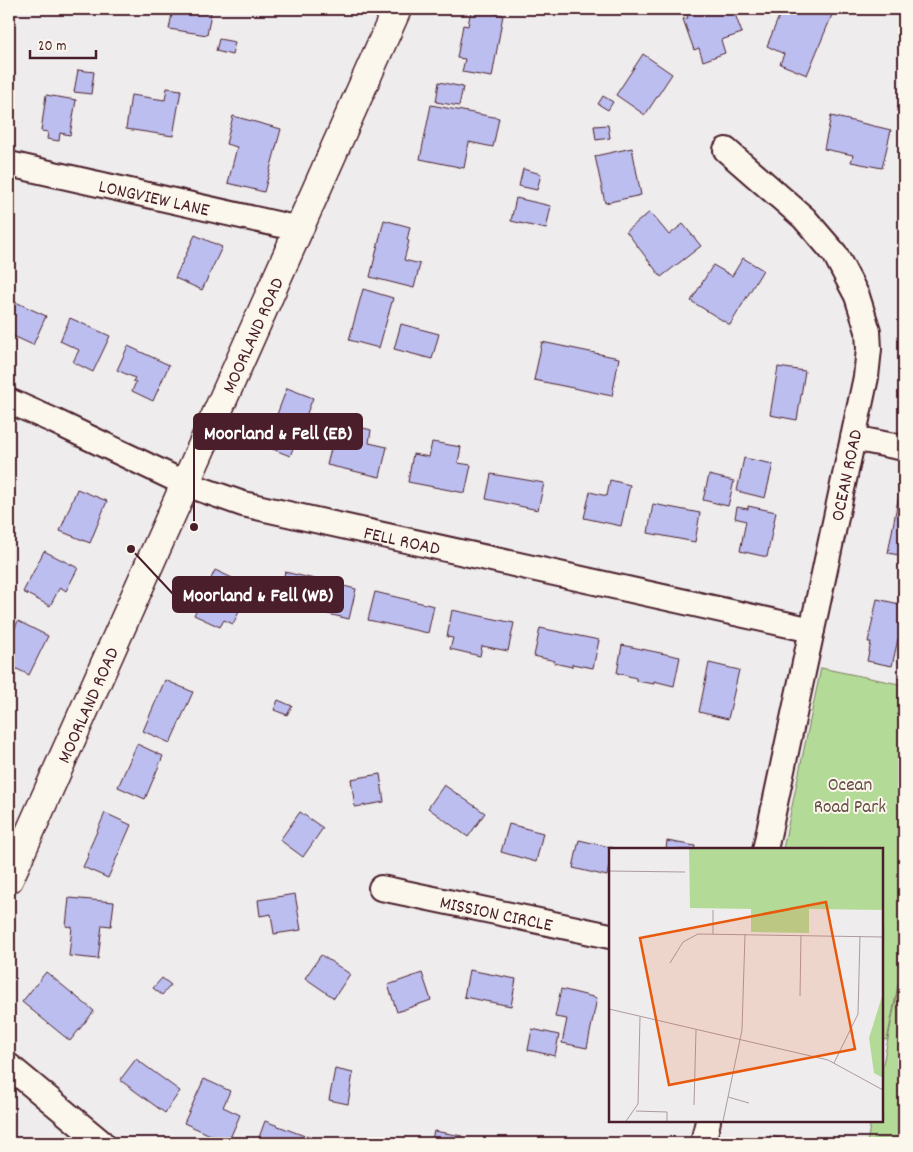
<svg xmlns="http://www.w3.org/2000/svg" width="913" height="1152" font-family="Dekko,sans-serif">
<style>
.green{fill:#b3db97;stroke:#7e7d61}
.building{fill:#bcbef0;stroke:#4a1f2b}
.lines{fill:none;stroke-linecap:round;stroke-linejoin:round}
.street-casing{stroke:#4a1f2b;stroke-width:28}
.secondary-casing{stroke:#4a1f2b;stroke-width:31}
.street{stroke:#fbf7ec;stroke-width:24}
.secondary{stroke:#fbf7ec;stroke-width:28}
.labels{text-anchor:middle;stroke-width:4;stroke-linejoin:round;paint-order:stroke}
.street-label{font-size:19px;fill:#4a1f2b;stroke:#fbf7ec}
.park-label{font-size:19px;fill:#644e46;stroke:#fbf7ec}
.inset-road{fill:none;stroke:#ac9a9f;stroke-width:1}
.view{fill:#e8590c;fill-opacity:0.15;stroke:#e8590c;stroke-width:2.5}
.inset-edge{fill:none;stroke:#4a1f2b;stroke-width:2.5}
.leader{fill:none;stroke:#4a1f2b;stroke-width:2}
.callout-dot{fill:#4a1f2b;stroke:#fbf7ec;stroke-width:2}
.callout{fill:#4a1f2b;stroke:#4a1f2b;stroke-width:2}
.callout-label{font-size:20px;text-anchor:middle;font-weight:bold;fill:#fff}
</style>
<rect width="100%" height="100%" fill="#eeeced"/>
<filter id="ink" filterUnits="userSpaceOnUse"><feTurbulence type="fractalNoise" baseFrequency=".02" numOctaves="2"/><feDisplacementMap in="SourceGraphic" scale="10" xChannelSelector="R" yChannelSelector="G"/><feConvolveMatrix kernelMatrix="1 2 1 2 8 2 1 2 1" color-interpolation-filters="sRGB"/></filter>
<g filter="url(#ink)">
<path class="green" d="M821,668L904,685V955L887,1040L882,1039V850L783,849Z
M904,959V1143H867L871,1121H882V1069Z"/>
<path class="building" d="M171,9H206V12L211,13L207,35L169,29L173,9Z
M471,9L503,15L492,77L462,72L465,59L457,58L463,25L468,26Z
M685,9H704L705,11L712,9H733L742,33L721,40L725,53L703,61L699,48L694,50L683,19L688,18Z
M782,9H798L807,12L808,9H817L832,15L807,75L780,64L784,54L767,46Z
M219,39L235,42L232,55L216,51Z
M643,54L672,74L645,115L616,95Z
M78,70L94,72L91,94L74,92Z
M439,82L463,87L459,106L436,102Z
M167,88L181,90L173,136L126,129L131,95L165,100Z
M46,95L76,100L70,135L60,133L59,141L47,139L48,132L41,131Z
M603,96L613,102L608,110L598,104Z
M431,105L499,118L493,147L469,142L464,168L420,159Z
M233,116L281,129L264,192L228,183L237,147L226,144Z
M831,116L891,130L882,168L851,162L853,155L824,149Z
M608,125L610,138L596,140L594,126Z
M632,148L641,195L605,203L595,156Z
M523,169L541,174L537,190L519,186Z
M516,198L551,206L546,229L511,221Z
M650,212L669,235L683,224L701,246L661,277L626,231Z
M384,220L410,227L407,240L409,241L404,260L420,264L414,288L370,277Z
M195,235L222,247L202,290L175,278Z
M743,258L763,270L730,325L691,301L713,265L732,276Z
M363,289L393,298L379,348L349,340Z
M9,299L46,316L33,345L9,334Z
M70,318L110,336L93,372L73,362L79,350L60,341Z
M401,324L439,334L432,359L394,349Z
M542,342L619,358L612,396L534,380Z
M128,346L169,365L153,401L132,391L136,382L133,381L135,378L117,370Z
M778,367L805,371L797,420L770,415Z
M287,388L313,398L290,456L265,446Z
M352,425L371,430L369,443L387,447L380,477L327,465L334,437L348,440Z
M432,442L461,447L458,463L471,465L465,493L408,482L413,454L429,457Z
M744,458L773,464L765,498L737,491Z
M491,474L544,483L538,510L486,499Z
M709,475L734,481L728,506L703,500Z
M610,480L630,485L621,526L584,518L590,492L607,496Z
M901,484L904,485V556L888,553Z
M77,489L107,501L90,543L60,531Z
M653,504L700,513L695,542L648,533Z
M748,506L776,512L767,557L740,551L746,521L735,518L737,507L748,509Z
M44,551L78,568L66,591L60,587L50,606L23,592Z
M215,570L241,582L229,608L239,612L233,624L224,620L220,627L194,615Z
M285,572L356,589L349,619L278,602Z
M375,592L434,606L428,633L368,620Z
M877,599L904,605L902,623L904,624V641L898,639L892,666L867,661L871,642H868Z
M452,610L514,623L508,651L482,646L480,656L450,649L453,638L447,637Z
M18,621L48,636L29,675L9,665V641Z
M540,628L599,640L593,668L572,664V667L554,663L555,661L534,656Z
M622,645L680,657L674,686L654,681V684L636,681V678L617,673Z
M709,663L739,670L728,719L699,712Z
M165,680L193,692L170,743L143,731Z
M278,700L292,706L287,715L274,710Z
M137,744L163,756L145,799L118,787Z
M380,774L384,802L355,807L351,779Z
M444,785L485,813L468,837L428,808Z
M300,812L323,828L303,857L280,840Z
M105,813L131,825L108,878L83,867L89,854H87Z
M509,824L543,833L536,862L501,852Z
M579,840L614,848L610,850V862L607,876L573,868Z
M667,841L695,846L694,850H666Z
M295,894L301,930L274,934L271,914L260,916L258,900Z
M69,898L114,902L111,926L102,925L98,959L69,956L72,927L66,926Z
M321,955L350,974L334,998L305,978Z
M469,970L516,979L511,1006L464,997Z
M46,972L94,1011L70,1041L22,1002Z
M422,973L431,1000L397,1012L388,985Z
M162,978L171,985L162,995L153,988Z
M561,989L597,998L587,1048L562,1043L567,1019L555,1017Z
M532,1029L559,1035L555,1056L528,1050Z
M136,1059L180,1091L165,1113L120,1080Z
M335,1069L353,1073L348,1104L329,1100Z
M204,1079L230,1091L223,1107L240,1115L228,1143L184,1123Z
M265,1121L318,1141L317,1143H257Z
M434,1131L462,1136L461,1143H431Z
M770,1136L798,1142V1143H769Z"/>
<g class="lines">
<defs>
<g id="street">
<path d="M726,150L804,218L835,254L857,296L868,331L869,349L866,377L765,850"/>
<path id="s1" d="M9,164L299,229"/>
<path id="s2" d="M9,401L52,420L186,484L243,504L812,630"/>
<path d="M853,438L904,448"/>
<path id="s3" d="M381,888L610,936"/>
<path d="M9,1066L102,1143"/>
<path d="M703,1143L708,1121"/>
</g>
<g id="secondary">
<path id="s4" d="M9,879L397,9"/>
</g>
</defs>
<use href="#street" class="street-casing"/>
<use href="#secondary" class="secondary-casing"/>
<use href="#street" class="street"/>
<use href="#secondary" class="secondary"/>
</g>
</g>
<g class="labels">
<g class="street-label">
<text dy="7" stroke="none"><textPath href="#s1" startOffset="149">LONGVIEW LANE</textPath></text>
<text dy="7" stroke="none"><textPath href="#s4" startOffset="596">MOORLAND ROAD</textPath></text>
<text transform="translate(845 475) rotate(-78)" y="7">OCEAN ROAD</text>
<text dy="7" stroke="none"><textPath href="#s2" startOffset="419">FELL ROAD</textPath></text>
<text dy="7" stroke="none"><textPath href="#s4" startOffset="191">MOORLAND ROAD</textPath></text>
<text dy="7" stroke="none"><textPath href="#s3" startOffset="118">MISSION CIRCLE</textPath></text>
</g>
<g class="park-label">
<text x="850" y="790">Ocean<tspan x="850" dy="22">Road Park</tspan></text>
</g>
</g>
<g transform="translate(609 848)">
<rect width="274" height="274" fill="#eeeced"/>
<path d="M80,0H274V62L200,61V85L142,84V61L81,60ZM274,145V230L265,225L260,190Z" fill="#b3db97"/>
<path class="inset-road" d="M0,23L76,24M104,62V86M61,115L74,94L89,86L274,89M191,148L192,87M0,161L219,212L274,242M225,215L249,166L251,88M119,249L140,255M85,257L87,182M27,263L58,264V273M17,273L29,256L31,169M114,273L133,182L136,86"/>
<path class="view" d="M217,54L246,201L60,237L31,90Z"/>
<rect width="274" height="274" class="inset-edge"/>
</g>
<path class="leader" d="M194 527L194 432M131 549L173 594"/>
<g class="callout-dot">
<circle cx="194" cy="527" r="5"/>
<circle cx="131" cy="549" r="5"/>
</g>
<g class="callout">
<rect x="194" y="414" width="168" height="35" rx="5"/>
<rect x="173" y="577" width="170" height="35" rx="5"/>
</g>
<g class="callout-label">
<text x="278" y="439">Moorland &amp; Fell (EB)</text>
<text x="258" y="601">Moorland &amp; Fell (WB)</text>
</g>
<rect width="913" height="1152" fill="none" stroke="#fbf7ec" stroke-width="30"/>
<rect x="15" y="15" width="883" height="1122" fill="none" stroke="#4a1f2b" stroke-width="2" filter="url(#ink)"/>
<path d="M30 50v8h66v-8" fill="none" stroke="#4a1f2b" stroke-width="2.5"/>
<text x="38" y="50" font-size="15" fill="#4a1f2b" stroke="#fbf7ec" stroke-width="4" paint-order="stroke">20 m</text>
</svg>
